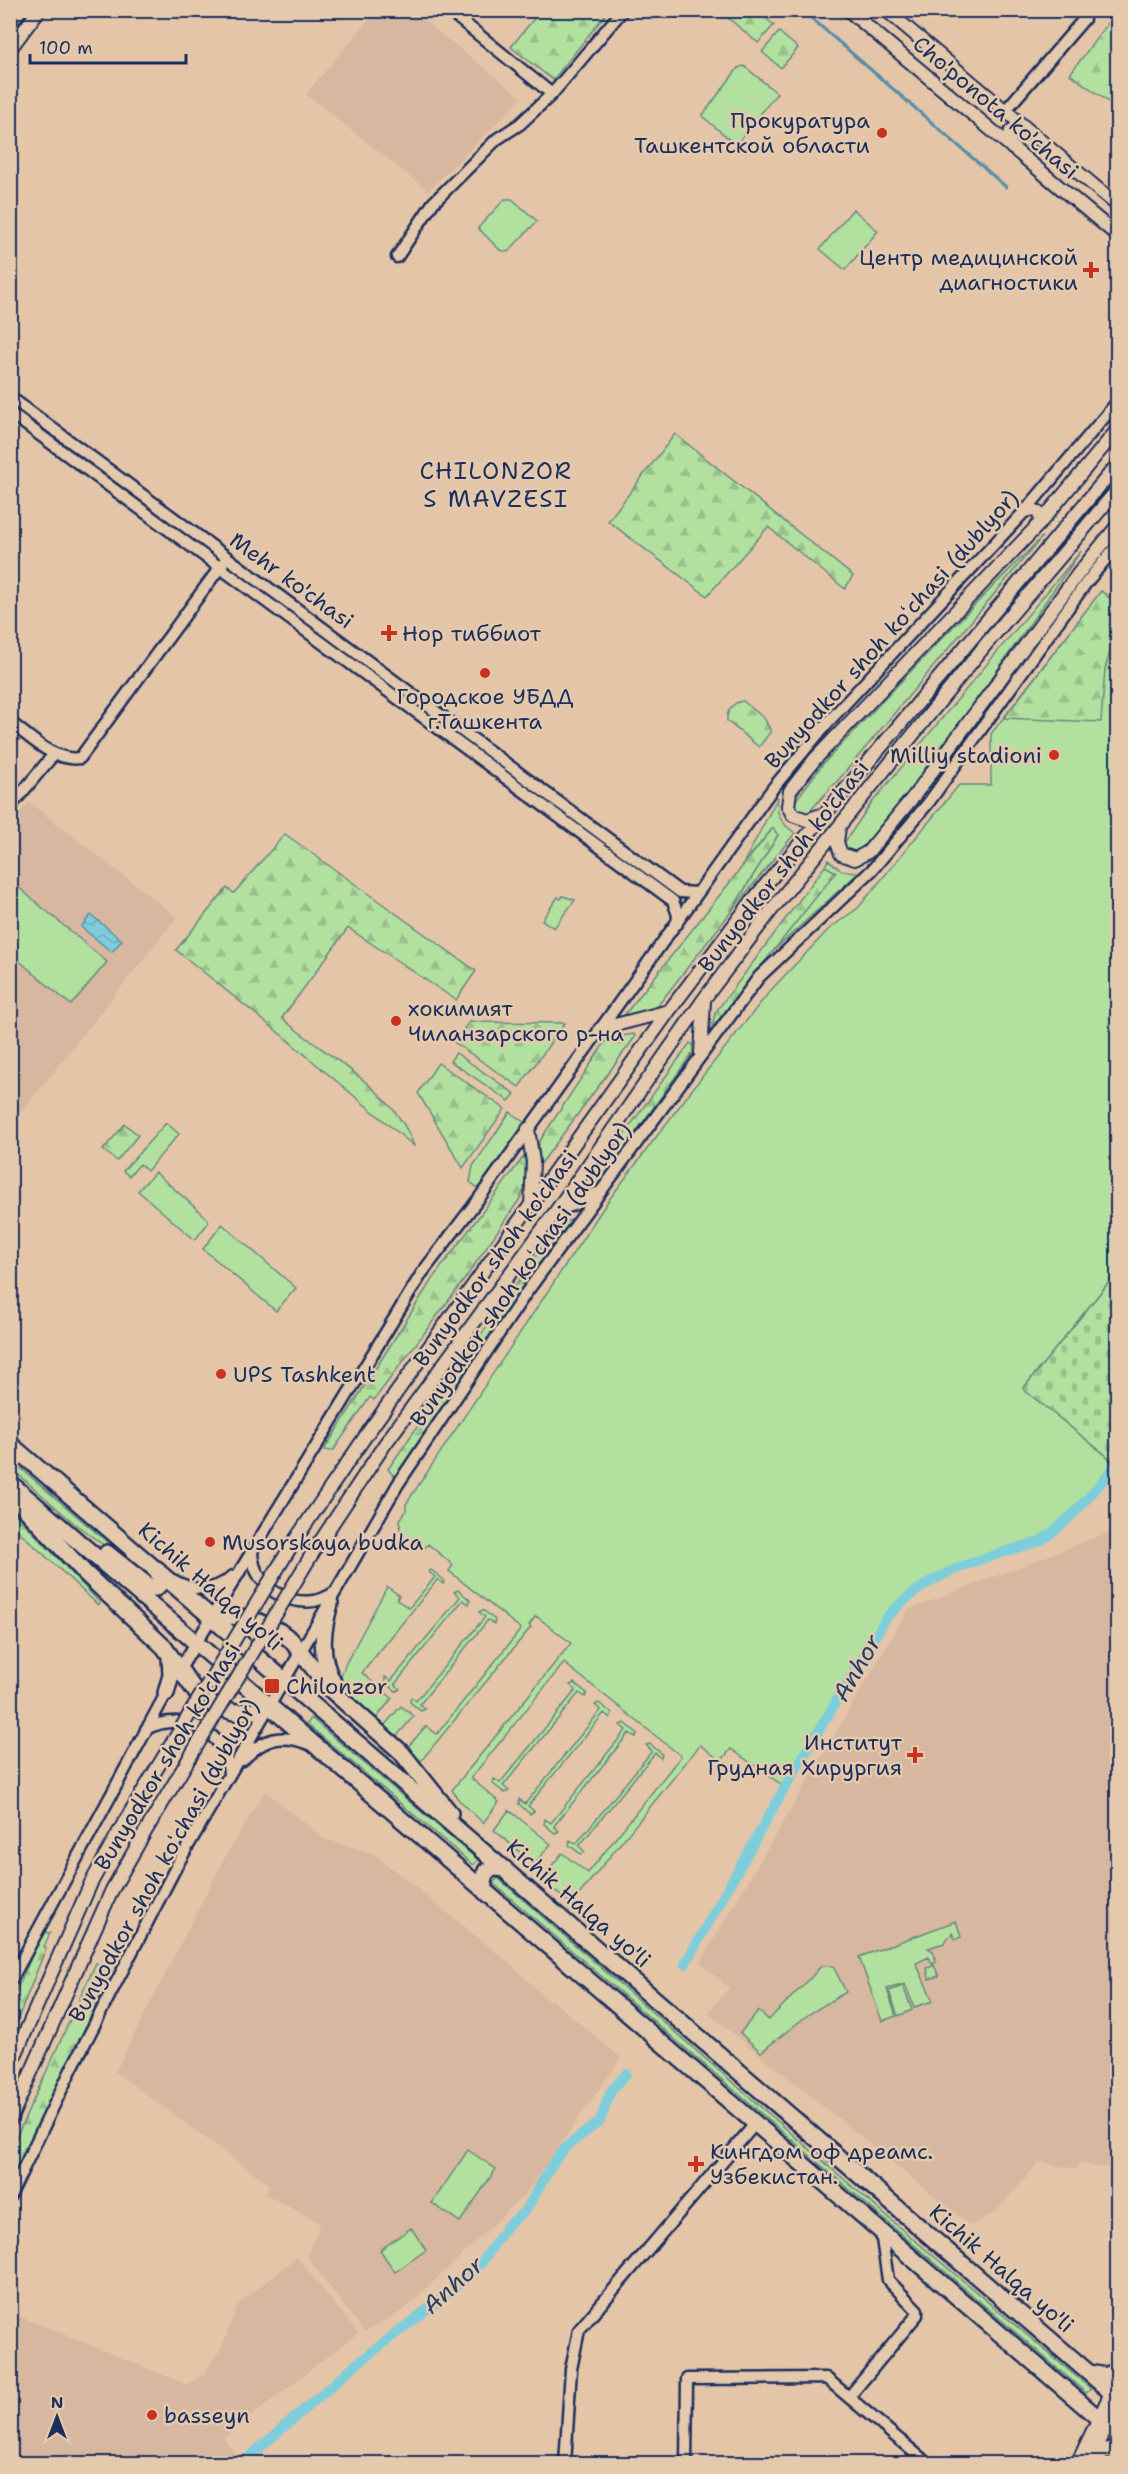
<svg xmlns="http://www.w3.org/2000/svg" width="1128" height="2474" font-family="'Shantell Sans',sans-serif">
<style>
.built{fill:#d7b79f}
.green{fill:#b2e09f;stroke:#66887e;stroke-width:1.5}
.forest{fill:url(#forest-firs);stroke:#66887e;stroke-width:1.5}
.cemetery{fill:url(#cemetery-stones);stroke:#66887e;stroke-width:1.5}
.water{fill:url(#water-waves);stroke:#568ea8;stroke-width:1.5}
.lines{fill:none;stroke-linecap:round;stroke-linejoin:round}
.stream{stroke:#568ea8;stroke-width:3}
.canal{stroke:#7ecdda;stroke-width:10}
.minor-casing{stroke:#1b2f5e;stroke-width:15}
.major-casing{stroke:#1b2f5e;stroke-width:16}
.highway-casing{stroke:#1b2f5e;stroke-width:20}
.minor{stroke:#e4c9ac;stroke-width:10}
.major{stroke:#e4c9ac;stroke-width:12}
.highway{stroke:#e4c9ac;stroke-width:15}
.major-bridge-casing{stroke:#1b2f5e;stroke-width:16;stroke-linecap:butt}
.major-bridge{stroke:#e4c9ac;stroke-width:12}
.poi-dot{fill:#c8321e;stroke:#e4c9ac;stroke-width:2}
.labels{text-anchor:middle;stroke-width:5;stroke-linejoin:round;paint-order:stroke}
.street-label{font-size:22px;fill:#1b2f5e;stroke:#e4c9ac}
.poi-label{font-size:22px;fill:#1b2f5e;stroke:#e4c9ac;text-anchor:start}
.neighbourhood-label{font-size:24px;letter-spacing:1.5px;fill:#1b2f5e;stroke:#e4c9ac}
.water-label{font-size:24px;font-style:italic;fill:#253f6a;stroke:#e4c9ac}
</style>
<defs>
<pattern id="forest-firs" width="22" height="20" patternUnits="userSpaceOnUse" patternTransform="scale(1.5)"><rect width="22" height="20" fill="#b2e09f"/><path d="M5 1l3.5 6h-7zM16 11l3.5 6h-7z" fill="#98c08b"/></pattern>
<pattern id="cemetery-stones" width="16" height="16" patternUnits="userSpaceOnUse" patternTransform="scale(1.5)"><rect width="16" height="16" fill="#b2e09f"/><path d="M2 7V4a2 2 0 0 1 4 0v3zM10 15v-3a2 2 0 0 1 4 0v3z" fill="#98c08b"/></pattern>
<pattern id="water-waves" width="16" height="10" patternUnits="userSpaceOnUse" patternTransform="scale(1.5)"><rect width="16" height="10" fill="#7ecdda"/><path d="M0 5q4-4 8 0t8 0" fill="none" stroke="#6cb0be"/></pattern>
</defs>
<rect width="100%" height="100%" fill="#e5c5a8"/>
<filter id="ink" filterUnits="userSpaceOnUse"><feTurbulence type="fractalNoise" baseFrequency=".0167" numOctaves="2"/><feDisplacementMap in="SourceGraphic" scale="12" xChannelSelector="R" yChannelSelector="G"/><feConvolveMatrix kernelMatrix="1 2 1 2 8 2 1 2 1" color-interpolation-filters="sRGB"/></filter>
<g filter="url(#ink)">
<path class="built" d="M411,10L522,98L428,191L306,94L376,11Z
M29,802L177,917L11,1125V824Z
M1117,1529V2167H1098L1079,2163L1076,2169L1039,2162L997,2211L971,2226L708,2013L729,1988L700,1963L908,1610Z
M265,1791L324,1839L373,1853L507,1961L549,2001L552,2000L621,2058L526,2193L404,2310L364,2332L307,2257L320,2223L265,2194L269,2184L115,2072L226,1855Z
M297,2257L358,2333L223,2438L242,2463H11V2313L188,2385L204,2373L222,2347L237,2305Z"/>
<path class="green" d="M744,66L777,93L736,145L702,116L738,68Z
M505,199H512L537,221L508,252L500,250L478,228Z
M853,209L878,231L845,270L820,249Z
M1042,537L840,778L808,813H799L794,806L796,800L822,765L947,633Z
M1081,551L930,766L857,854L848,855L844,843L870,805Z
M1117,587V1272L1023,1389L1108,1457L1114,1468C1091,1494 1070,1522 1040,1541C1001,1553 956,1563 921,1586C885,1611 865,1651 844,1688C824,1721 805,1754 785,1787L731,1749L721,1761L700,1745L574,1901H567L541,1879L562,1853L588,1873L681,1756L564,1663L471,1778L499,1802L483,1823L458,1799L452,1790L571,1643L536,1616L529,1625L531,1627L421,1761L407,1748L426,1726L437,1734L521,1629L449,1571L453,1565L428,1544L423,1550L400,1533V1520L406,1511V1504L608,1201L694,1087L770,991L829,929L858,908L959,785H991V734L1101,591L1109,597Z
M778,797C775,815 781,823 795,833L730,913L778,835L772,829L742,866Z
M828,860L842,871L859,872L773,951L835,872L825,866Z
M18,887L107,962L71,1005L11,954V896Z
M563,896L575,900L554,928L542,920L558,897L561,899Z
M510,1112L525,1123L478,1188L470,1182L473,1166Z
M166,1123L179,1134L147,1171L140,1164L129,1176L123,1171Z
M155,1172L207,1218L208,1223L195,1240L138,1191Z
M222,1224L296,1288L276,1311L203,1249Z
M10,1459L153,1581L75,1524L11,1468Z
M431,1570L444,1580L443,1584L438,1579L362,1673L392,1698L375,1720L339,1682L346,1663L387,1587L399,1595L397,1600L409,1608L435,1577L429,1572Z
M458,1590L470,1600L469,1604L463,1600L395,1684L400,1689L396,1691L385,1682V1677L391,1681L460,1597L454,1592Z
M483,1610L495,1620L494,1624L488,1620L420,1704L425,1709L421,1711L410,1702L411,1697L416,1701L485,1617L479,1612Z
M574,1683L587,1693L585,1697L579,1693L503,1786L509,1791L505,1793L493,1784L494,1779L500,1783L576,1690L570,1685Z
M599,1703L612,1713L610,1718L604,1713L528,1806L534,1811L530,1814L519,1804V1799L525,1804L601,1710L595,1705Z
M401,1706L414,1716L395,1738L383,1727Z
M311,1718L478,1860L473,1865L307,1724Z
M625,1723L637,1733L636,1737L629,1733L554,1826L559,1831L555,1833L544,1824L545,1819L551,1823L626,1730L620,1725Z
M650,1744L662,1754L661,1758L655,1753L579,1846L585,1852L581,1854L569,1845L570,1840L576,1844L652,1751L646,1745Z
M509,1810L551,1844L534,1864L494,1830Z
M498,1878L892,2221L1091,2389L1086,2393L493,1883Z
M956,1921L961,1937L955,1939L952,1933L944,1943L928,1948L933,1951L936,1962L933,1963L939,1976L929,1979L927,1968L933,1966L929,1957L916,1963L933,2001L914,2007L905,1984L887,1989L896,2016L882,2021L859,1957Z
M821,1966H833L846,1992L809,2014L761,2052L740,2033L758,2011L769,2020C786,2001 805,1986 821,1966Z
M903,1986L912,2010L898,2016L889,1991Z
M468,2150L496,2169L460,2222L432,2203Z
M411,2228L426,2250L395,2272L380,2250Z"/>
<path class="forest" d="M540,11H608L553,80L511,47Z
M732,11H757L774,25L758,43L727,17Z
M1117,11L1118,107L1117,108L1070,74Z
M779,32L798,48L781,68L762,52Z
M675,434L853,576L845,589L768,527L707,596L608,521Z
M1101,591L1118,605L1117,629L1105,669L1101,722L1004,718Z
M743,701L764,718L771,731L759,747L727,721C726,711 733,702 743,701Z
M773,828L778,835L730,913L656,1008L650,1013L622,1018Z
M285,834L476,971L456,1000L348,928L282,1018C326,1057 394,1088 414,1146L273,1028L176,950L227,888L234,893Z
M825,866L836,872L712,1028L715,1013Z
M469,1022L565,1023L519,1087L454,1042Z
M634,1034L635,1037L540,1165L539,1142L605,1042L614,1037Z
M690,1043L693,1045V1052L597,1187L582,1192Z
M456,1053L515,1094L509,1101L450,1061Z
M438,1063L505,1109L463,1168L418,1093Z
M125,1124L138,1135L117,1161L103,1150Z
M525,1155L526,1187L519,1200L464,1280L374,1400L370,1397L333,1451L324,1450L433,1278Z
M575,1218L397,1480L388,1469L530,1264L560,1224Z
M11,1509L100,1603L98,1605L11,1524Z
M43,1932L50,1933L44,1947L46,1948L11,2036V2002Z
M96,1963L112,1971L11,2182V2149Z"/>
<path class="cemetery" d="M1117,1272L1118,1464H1117L1023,1389Z"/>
<path class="water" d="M91,915L122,940L112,952L81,927Z"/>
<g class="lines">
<path class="stream" d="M802,10L1006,187"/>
<path class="canal" d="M685,1964L785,1787L886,1618C931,1569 980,1560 1040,1541C1072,1521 1092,1491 1118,1464
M241,2464L354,2366L465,2280L482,2262L507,2226L526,2210L553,2163L565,2148L600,2121L611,2091L626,2074"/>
<defs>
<path id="minor" d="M448,10L552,94
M1005,111L1084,19V10
M397,257L433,203L497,139L520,124L552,94L623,10
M10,397L680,892L698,893
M10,413L673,901L678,915L677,924
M10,722C31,737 53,762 80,758L223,563
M10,807L54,754
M252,1551C252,1592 303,1616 335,1592
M173,1580C194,1592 215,1592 233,1576
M177,1674L422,1273L480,1197L773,788L829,721L1025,511L1118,401
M146,1729C184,1709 228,1732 229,1775
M243,1760C263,1738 282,1733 309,1744
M10,1982L169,1688
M10,2196L72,2068L177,1865L398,1484L526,1293L759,977L872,870L929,802L1086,583L1118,544
M849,2397L917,2315V2310L888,2280L881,2232
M565,2464L571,2369L579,2330L755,2124
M686,2464L687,2379L826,2378L928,2464"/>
<path id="major" d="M848,10L1118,236
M886,10L1118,206
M10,24L20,10
M10,49L39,10
M1012,148L1009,139L1011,131L1017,127L1027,129
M1025,511C1035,507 1042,513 1040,523
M821,815L807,820L793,815L788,806L790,791L815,759L1040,523L1118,429
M839,827L837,842L841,854L855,859L868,852L914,796L1078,574L1118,525
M600,1029L669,1011
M701,1053L704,1001
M528,1129L533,1162L531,1205
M556,1211L597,1194
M293,1543L369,1431L669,1011L752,901L1118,464
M312,1554L385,1444L556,1211L704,999L770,912L987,643L1118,489
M10,2067L91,1883L125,1821
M10,2120L112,1890L145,1832
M1088,2462L1118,2404
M1077,2464L1118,2378"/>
<path id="highway" d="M10,1444L1118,2398
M10,1483L1118,2435
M16,1499L86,1574L164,1647L198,1695L215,1706L234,1712L257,1711L270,1706
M107,1553L151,1588H156L161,1583L157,1569
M330,1604C322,1631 319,1656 333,1682
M212,1617L232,1616L252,1619L279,1631L291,1640L330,1689L401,1752L450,1813
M166,1693L171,1675L170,1657
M485,1892L483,1881L486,1871L495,1868L505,1869
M1089,2373L1106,2376L1118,2370
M1088,2464L1104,2451L1118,2450"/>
</defs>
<use href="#minor" class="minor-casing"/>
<use href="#major" class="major-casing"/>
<use href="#highway" class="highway-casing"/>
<use href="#minor" class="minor"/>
<use href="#major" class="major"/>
<use href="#highway" class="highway"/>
<defs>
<path id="major-bridge" d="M125,1821L293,1543
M145,1832L312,1554"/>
</defs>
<use href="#major-bridge" class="major-bridge-casing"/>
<use href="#major-bridge" class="major-bridge"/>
</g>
</g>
<g class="poi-dot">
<circle cx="882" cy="133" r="6"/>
<path d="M1088 261h6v6h6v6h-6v6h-6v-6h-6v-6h6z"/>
<path d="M386 624h6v6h6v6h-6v6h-6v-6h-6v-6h6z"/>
<circle cx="485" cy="673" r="6"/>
<circle cx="1054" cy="755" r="6"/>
<circle cx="396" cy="1021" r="6"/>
<circle cx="221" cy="1374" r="6"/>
<circle cx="210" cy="1542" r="6"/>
<rect x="264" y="1678" width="16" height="16" rx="3"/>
<path d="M912 1746h6v6h6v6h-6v6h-6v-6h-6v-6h6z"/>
<path d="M693 2155h6v6h6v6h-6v6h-6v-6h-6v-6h6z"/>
<circle cx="152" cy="2415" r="6"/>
</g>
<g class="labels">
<g class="street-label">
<text transform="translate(996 107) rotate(40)" y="8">Cho'ponota ko'chasi</text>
<text transform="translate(292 580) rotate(36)" y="8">Mehr ko'chasi</text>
<text transform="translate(891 629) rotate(-48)" y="8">Bunyodkor shoh koʻchasi (dublyor)</text>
<text transform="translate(783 866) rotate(-52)" y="8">Bunyodkor shoh ko'chasi</text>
<text transform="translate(495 1258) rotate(-54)" y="8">Bunyodkor shoh ko'chasi</text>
<text transform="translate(520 1274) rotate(-55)" y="8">Bunyodkor shoh koʻchasi (dublyor)</text>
<text transform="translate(211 1586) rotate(41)" y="8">Kichik Halqa yo'li</text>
<text transform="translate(167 1756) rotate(-59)" y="8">Bunyodkor shoh ko'chasi</text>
<text transform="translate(163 1860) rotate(-61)" y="8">Bunyodkor shoh koʻchasi (dublyor)</text>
<text transform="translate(579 1903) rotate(41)" y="8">Kichik Halqa yo'li</text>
<text transform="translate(1002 2268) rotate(41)" y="8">Kichik Halqa yo'li</text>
</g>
<g class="poi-label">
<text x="870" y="128" text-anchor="end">Прокуратура<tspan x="870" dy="25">Ташкентской области</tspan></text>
<text x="1078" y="265" text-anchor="end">Центр медицинской<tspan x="1078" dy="25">диагностики</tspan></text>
<text x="402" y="641">Нор тиббиот</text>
<text x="485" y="704" text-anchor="middle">Городское УБДД<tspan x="485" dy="25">г.Ташкента</tspan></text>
<text x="1042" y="763" text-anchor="end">Milliy stadioni</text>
<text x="408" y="1016">хокимият<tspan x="408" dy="25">Чиланзарского р-на</tspan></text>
<text x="233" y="1382">UPS Tashkent</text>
<text x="222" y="1550">Musorskaya budka</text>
<text x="286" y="1694">Chilonzor</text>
<text x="902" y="1750" text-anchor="end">Институт<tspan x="902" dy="25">Грудная Хирургия</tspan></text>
<text x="710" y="2159">Кингдом оф дреамс.<tspan x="710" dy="25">Узбекистан.</tspan></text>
<text x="164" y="2423">basseyn</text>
</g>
<g class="neighbourhood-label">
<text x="496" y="479">CHILONZOR<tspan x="496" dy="28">S MAVZESI</tspan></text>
</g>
<g class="water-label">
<text transform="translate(857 1668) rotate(-60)" y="8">Anhor</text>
<text transform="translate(453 2285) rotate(-42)" y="8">Anhor</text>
</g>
</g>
<rect width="1128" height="2474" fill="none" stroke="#e4c9ac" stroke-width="36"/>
<rect x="18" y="18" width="1092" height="2438" fill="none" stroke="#1b2f5e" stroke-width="2" filter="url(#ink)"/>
<g transform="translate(57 2417)" stroke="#e4c9ac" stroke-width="4.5" paint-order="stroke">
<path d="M0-4.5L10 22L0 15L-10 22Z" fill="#1b2f5e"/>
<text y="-9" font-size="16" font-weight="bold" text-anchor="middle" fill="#1b2f5e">N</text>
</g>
<path d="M30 54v9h156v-9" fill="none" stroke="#1b2f5e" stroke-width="3"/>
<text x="39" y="54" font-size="18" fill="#1b2f5e" stroke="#e4c9ac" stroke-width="4.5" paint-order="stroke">100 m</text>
</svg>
